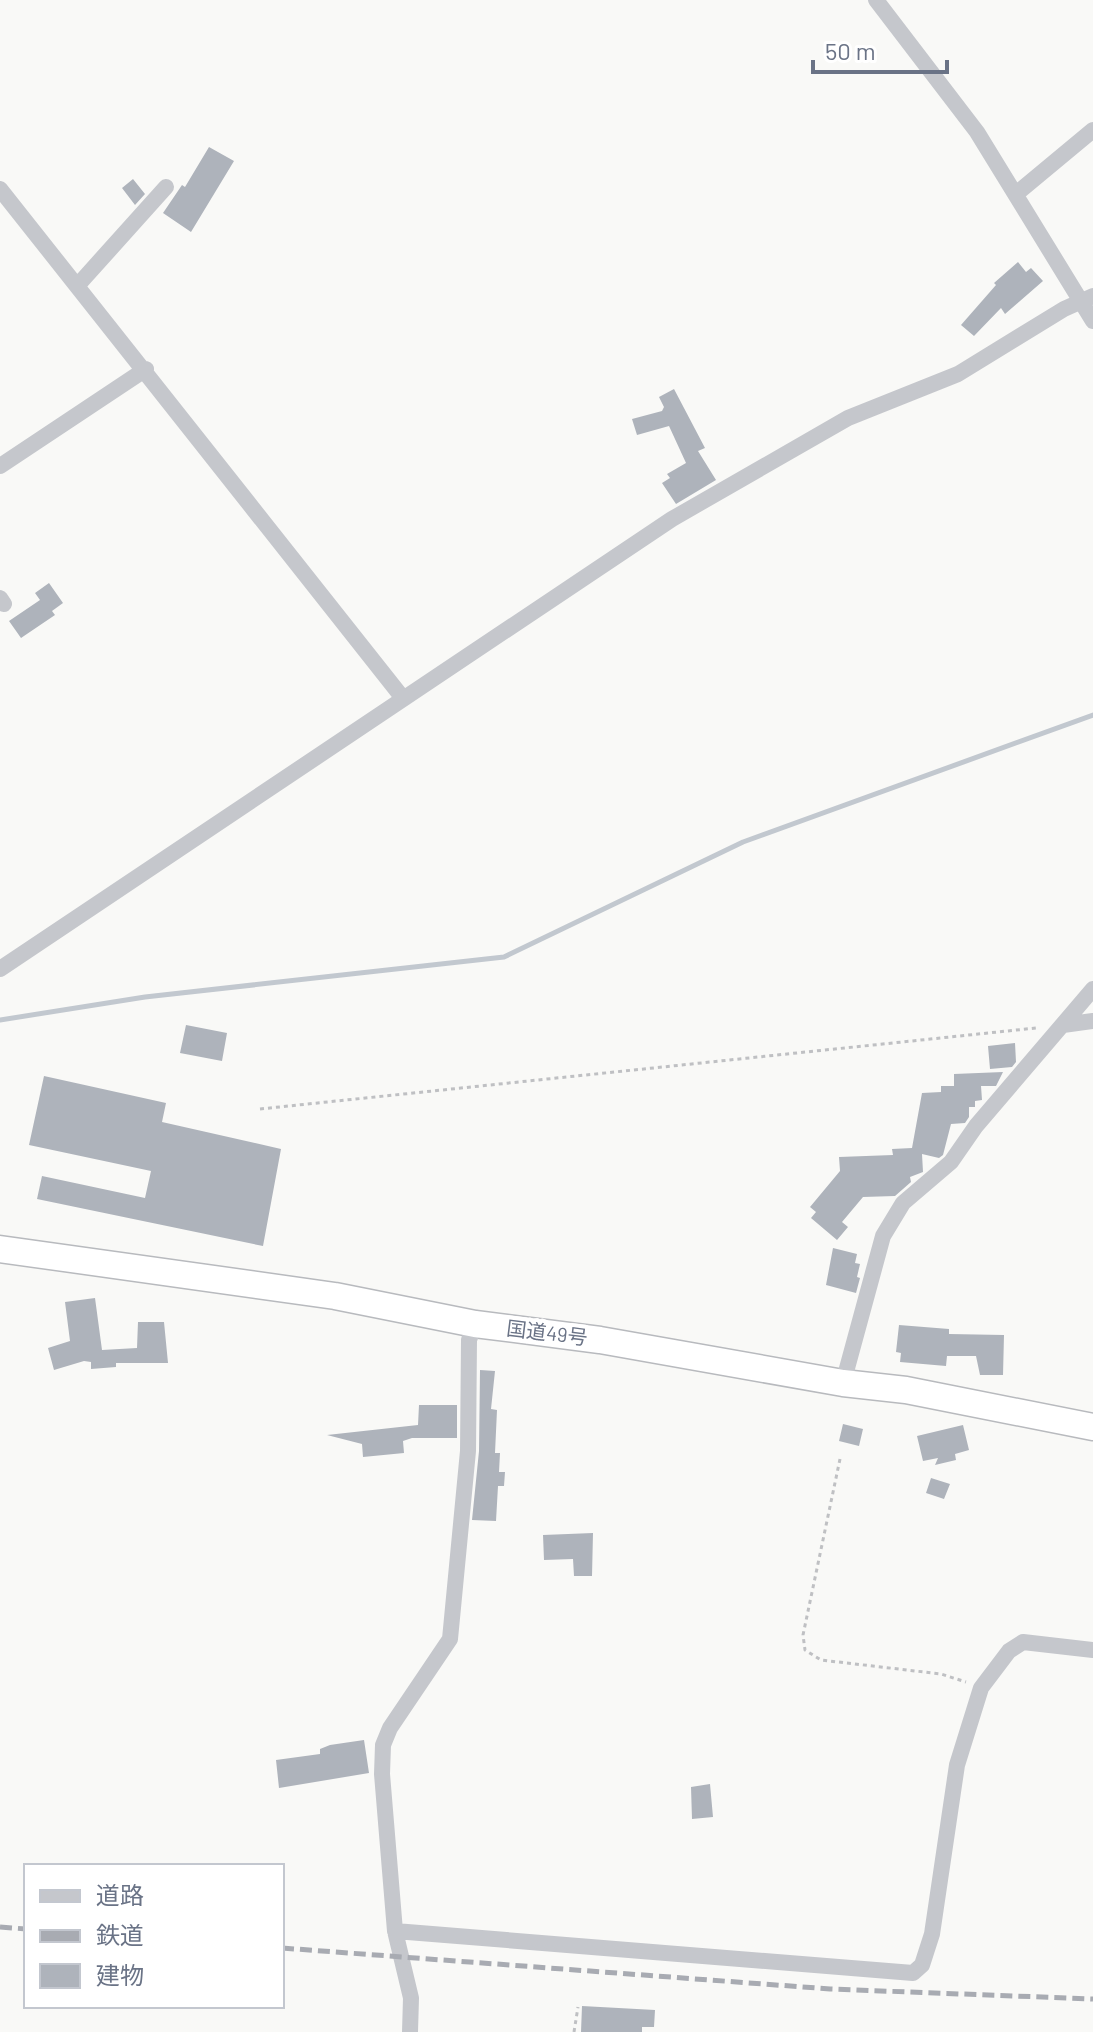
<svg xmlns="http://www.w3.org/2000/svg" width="1093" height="2032" font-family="Barlow,'Noto Sans JP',sans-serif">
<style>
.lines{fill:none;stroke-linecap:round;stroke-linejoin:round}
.stream{stroke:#c2c8cf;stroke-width:5}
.building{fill:#aeb3bb}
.trunk-casing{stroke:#b8babe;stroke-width:29}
.path{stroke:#bfc0c3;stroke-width:3;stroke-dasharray:4 4;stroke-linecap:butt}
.minor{stroke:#c5c7cc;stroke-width:16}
.trunk{stroke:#fff;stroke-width:26}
.rail{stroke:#a8abb2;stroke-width:5;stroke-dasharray:12 6;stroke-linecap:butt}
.labels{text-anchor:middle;stroke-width:8;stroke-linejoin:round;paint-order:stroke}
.street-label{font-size:20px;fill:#6a7386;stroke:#fff}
</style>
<rect width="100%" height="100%" fill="#f9f9f7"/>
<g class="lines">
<path class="stream" d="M0,1020L145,997L504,957L743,842L1093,715"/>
</g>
<path class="building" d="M209,147L234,161L191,232L163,213L182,185L185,187Z
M133,179L145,194L135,205L122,188Z
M1018,262L1026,272L1031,268L1043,281L1005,314L1001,308L974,336L961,325L996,285L994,283Z
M674,389L705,448L698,451L716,480L676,504L662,483L670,478L667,474L686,463L669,426L637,435L632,419L662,411L664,407L659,397Z
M49,583L63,603L52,611L55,615L21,638L9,621L40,600L35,593Z
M186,1025L227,1033L222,1061L180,1053Z
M1015,1043L1016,1062L1012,1067L990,1069L988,1046Z
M1003,1072L996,1086H981L982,1100L975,1101V1107H969V1117L965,1123L951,1124L943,1155L939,1158L922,1154L923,1172L910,1177L911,1182L895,1196L863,1197L842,1222L848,1227L837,1240L811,1218L816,1212L810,1207L840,1171L839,1157L893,1155L892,1149L912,1148L922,1093L941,1092V1086H954V1074Z
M44,1076L166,1103L162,1122L281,1149L263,1246L37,1199L42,1176L145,1198L151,1171L29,1145Z
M833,1248L857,1254L855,1263L860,1264L857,1277L860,1278L856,1293L826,1285Z
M95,1298L102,1350L137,1348L138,1322H164L168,1363H116V1367L91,1369V1362L84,1361L54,1370L48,1348L70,1341L65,1302Z
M899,1325L949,1329V1334L1004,1335L1003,1375H980L976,1356H947L946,1366L900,1362L901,1353L896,1352Z
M480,1370L495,1371L491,1409L497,1410L495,1453H500L499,1472H505L504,1486H498L496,1521L472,1520L479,1451Z
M419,1405H457V1438H412L403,1441L404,1453L363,1457L362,1444L327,1435L418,1425Z
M843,1424L863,1429L859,1446L839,1441Z
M963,1425L969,1450L955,1454L956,1460L935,1465L938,1458L923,1461L917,1436Z
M931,1478L950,1484L944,1499L926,1493Z
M593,1533L592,1576H574L573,1559L544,1560L543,1535Z
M364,1740L369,1773L279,1788L276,1760L320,1754V1749L330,1745Z
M710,1784L713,1817L692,1819L691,1787Z
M582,2006L655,2010L654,2027H642V2032H581Z"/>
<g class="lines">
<defs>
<path id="trunk" d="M0,1249L335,1296L475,1324L600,1340L843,1383L906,1390L1093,1427"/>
</defs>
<use href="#trunk" class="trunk-casing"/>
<path class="path" d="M260,1109L1036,1028
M840,1459L803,1635L805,1650L821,1660L941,1674L966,1682
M574,2032L578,2007"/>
<path class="minor" d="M876,0L977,132L1093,321
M0,189L402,697
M1016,194L1093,130
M78,285L166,187
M0,466L146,369
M0,598L4,604
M0,969L672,519L848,418L958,374L1064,309L1093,296
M1063,1025L1093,1021
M843,1383L883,1236L903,1203L951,1162L976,1126L1093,989
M395,1931L913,1973L922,1965L932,1934L957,1765L981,1688L1009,1651L1023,1642L1093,1650
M410,2032L411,1998L395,1931L382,1774L383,1745L390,1728L450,1639L468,1451L469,1340L475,1324"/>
<use href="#trunk" class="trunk"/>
<path class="rail" d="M0,1927L26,1929
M282,1948L830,1989L1093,1999"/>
</g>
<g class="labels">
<g class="street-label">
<text transform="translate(547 1333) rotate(7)" y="7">国道49号</text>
</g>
</g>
<rect x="24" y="1864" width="260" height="144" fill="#ffffff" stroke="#c3c7cf" stroke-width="2"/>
<rect x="40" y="1890" width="40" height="12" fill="#c5c7cc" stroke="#c3c7cf" stroke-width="2"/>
<text x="96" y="1904" font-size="24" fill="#6a7386">道路</text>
<rect x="40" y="1930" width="40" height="12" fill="#a8abb2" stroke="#c3c7cf" stroke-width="2"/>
<text x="96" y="1944" font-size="24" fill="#6a7386">鉄道</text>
<rect x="40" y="1964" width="40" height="24" fill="#aeb3bb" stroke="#c3c7cf" stroke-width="2"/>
<text x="96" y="1984" font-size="24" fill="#6a7386">建物</text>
<path d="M813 60v12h134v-12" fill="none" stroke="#6a7386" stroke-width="4"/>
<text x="825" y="60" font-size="24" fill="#6a7386" stroke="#ffffff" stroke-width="6" paint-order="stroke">50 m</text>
</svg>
